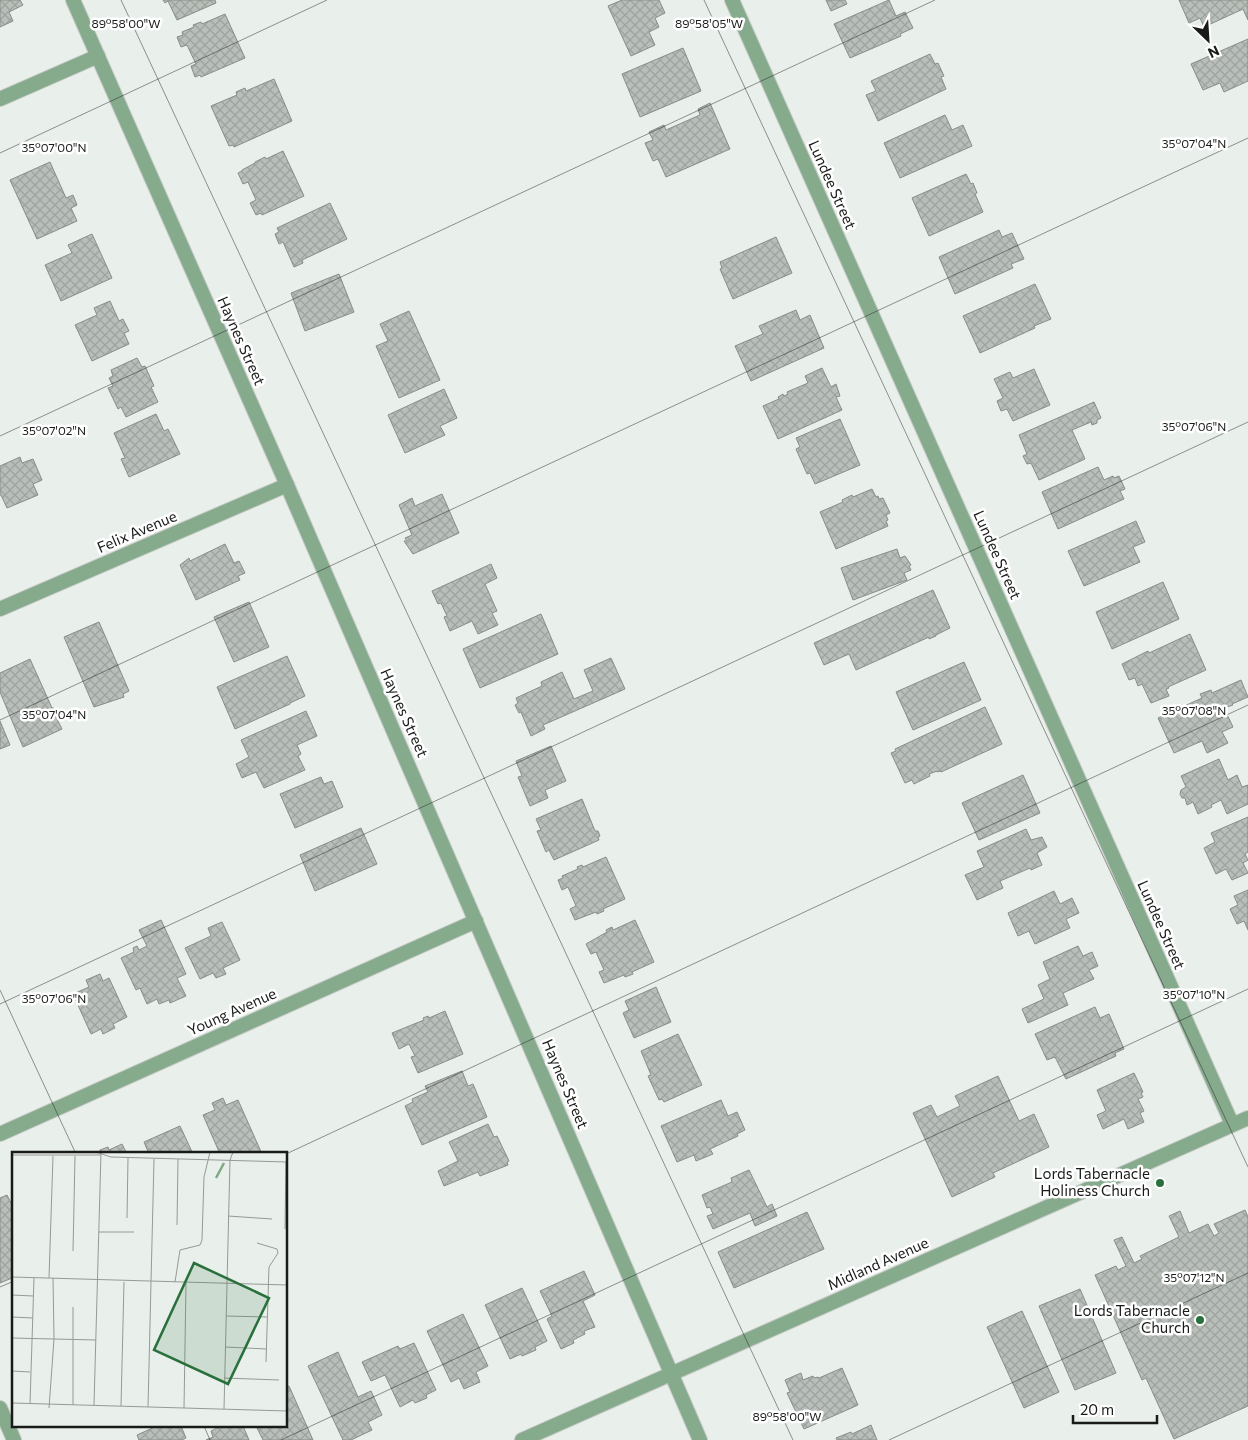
<svg xmlns="http://www.w3.org/2000/svg" width="1248" height="1440" font-family="Commissioner,sans-serif">
<style>
.building{fill:url(#building-cross-hatch);stroke:#888d88}
.lines{fill:none;stroke-linecap:round;stroke-linejoin:round}
.minor-casing{stroke:#c4c9c4;stroke-width:16}
.tertiary-casing{stroke:#c4c9c4;stroke-width:16}
.minor{stroke:#86aa8c;stroke-width:14}
.tertiary{stroke:#86aa8c;stroke-width:14}
.ticks{fill:none;stroke:#191b19;stroke-width:1;stroke-opacity:0.45}
.poi-dot{fill:#29703c;stroke:#fff;stroke-width:2}
.labels{text-anchor:middle;stroke-width:5;stroke-linejoin:round;paint-order:stroke}
.street-label{font-size:15px;fill:#191b19;stroke:#fff}
.poi-label{font-size:15px;fill:#191b19;stroke:#fff;text-anchor:end}
.inset-river{fill:none;stroke:#7daa85;stroke-width:2.5}
.inset-road{fill:none;stroke:#969a96;stroke-width:1}
.view{fill:#29703c;fill-opacity:0.15;stroke:#29703c;stroke-width:2.5}
.inset-edge{fill:none;stroke:#191b19;stroke-width:2.5}
.ticks-label{font-size:12px;text-anchor:middle;fill:#191b19;stroke:#fff;stroke-width:5;stroke-linejoin:round;paint-order:stroke}
</style>
<defs>
<pattern id="building-cross-hatch" width="8" height="8" patternUnits="userSpaceOnUse" patternTransform="scale(1.25)"><rect width="8" height="8" fill="#b8beb9"/><path d="M0 0l8 8M0 8l8-8" fill="none" stroke="#9ea39e"/></pattern>
</defs>
<rect width="100%" height="100%" fill="#e9efea"/>
<path class="building" d="M0,0H20L23,5L9,12L13,21L0,27Z
M163,0H215L216,3L177,20L168,1L165,3Z
M622,0H659L665,13L655,18L659,27L649,32L655,45L631,56L608,6Z
M826,0H845L847,4L831,11Z
M889,0L896,16L905,12L913,28L900,34L901,36L850,58L834,24Z
M1179,0H1248V20L1243,9L1204,27L1200,18L1189,23Z
M225,14L245,58L201,77L200,75L195,77L191,66L196,64L187,45L181,47L177,37L183,35L182,32L194,27L193,25L201,22L202,24Z
M1248,39V81L1224,92L1220,83L1203,90L1191,64Z
M683,48L701,91L640,117L622,74Z
M930,54L935,64L938,63L944,76L941,77L946,89L878,121L866,95L876,91L871,81Z
M274,79L292,121L234,147L233,145L229,146L211,106L237,95L236,92L245,88L246,91Z
M710,103L730,149L666,177L658,159L653,161L645,143L653,140L649,132L664,125L666,130L700,115L698,109Z
M945,115L952,130L963,125L972,146L900,178L884,143Z
M283,151L304,196L262,215L261,213L256,215L250,203L256,200L248,182L243,184L238,173L242,171V170L255,163V162L265,157L266,159Z
M50,162L66,198L73,195L77,205L71,208L77,221L37,239L10,180Z
M966,174L971,184L973,183L977,193L975,194L983,212L929,236L912,198Z
M330,203L347,239L302,260L303,263L294,267L283,242L279,244L275,234L279,232L277,228Z
M999,230L1002,237L1012,233L1024,259L1011,264L1013,268L955,294L939,257Z
M92,234L112,278L61,301L45,265L72,253L68,245Z
M776,237L792,273L733,299L720,269L722,268L720,262Z
M339,274L354,312L305,331L291,293Z
M1035,284L1051,319L1034,326L1035,328L980,353L963,316Z
M110,301L119,321L123,319L129,331L124,333L129,344L92,361L75,325L97,315L94,308Z
M796,310L800,320L810,315L824,348L751,381L735,346L763,334L759,326Z
M409,311L440,380L399,398L376,346L388,341L380,324Z
M137,358L142,367L145,366L154,386L151,387L158,402L126,417L121,407L118,409L108,388L113,386L109,378L113,376L111,370Z
M822,368L831,387L836,384L840,396L836,397L842,410L778,439L763,406L779,399L778,397L783,394L784,396L788,394L787,392L808,383L805,376Z
M1034,369L1050,405L1013,421L1007,409L1001,411L997,401L1003,398L994,379L1010,372L1013,378Z
M444,389L457,418L440,426L445,435L405,453L388,415Z
M1094,402L1101,418L1097,420V423L1092,425L1091,422L1072,430L1085,459L1039,480L1031,463L1027,464L1023,456L1027,454L1019,435Z
M156,414L164,431L168,429L180,454L129,477L121,459L125,458L114,433Z
M840,419L860,465L815,484L810,473L807,474L796,449L800,447L796,438Z
M20,457L22,463L33,459L42,480L33,484L38,495L7,508L1,495H0V466Z
M1098,467L1104,480L1113,476L1114,478L1119,476L1125,489L1120,491L1124,499L1058,529L1042,492Z
M872,489L876,497L878,496L879,499L883,498L890,513L886,515L888,520L886,521L888,526L836,549L820,512L843,502L842,500L852,495L853,497Z
M442,494L459,533L413,554L404,541H407L405,538L412,535L399,505L412,498L415,506Z
M1136,521L1145,542L1133,547L1140,562L1084,586L1068,551Z
M225,544L234,563L239,561L245,573L238,576L240,580L196,600L180,565L189,558L190,561Z
M897,549L900,558L905,556L911,565L909,566L911,570L904,573L907,580L853,600L841,568Z
M491,564L497,578L485,584L497,611L492,613L498,625L478,634L472,621L450,631L444,617L447,616L441,603L438,604L432,591Z
M1163,582L1179,619L1112,649L1096,612Z
M933,590L950,628L936,635V636L929,639V637L856,670L849,654L824,665L814,643Z
M249,602L269,647L234,662L214,617Z
M541,614L558,654L480,688L463,649Z
M99,622L129,691L123,694L124,697L94,707L64,637Z
M1190,634L1206,670L1168,687L1169,688L1166,689L1169,696L1151,703L1142,684L1138,686L1135,678L1129,680L1122,664L1148,651L1149,653Z
M287,656L305,696L290,703V704L235,729L217,687Z
M611,658L625,689L543,725L545,729L531,736L521,712L519,713L515,705L518,703L516,698L542,686L541,682L562,672L574,699L593,691L584,670Z
M30,659L52,708H54L57,714L55,715L62,729L23,747L0,692V673Z
M964,662L981,700L913,730L896,692Z
M1241,680L1248,697L1232,704L1233,705L1224,708L1233,727L1222,732L1228,743L1207,753L1202,741L1174,753L1158,718L1202,698L1200,694L1211,690L1212,693Z
M985,707L1002,744L941,772L940,771L937,772V771L929,774L930,776L914,784L912,780L905,783L891,753L896,751L895,749Z
M306,711L317,736L297,745L301,754L298,756L305,770L264,788L256,772L242,778L236,764L249,757L241,740Z
M0,721L10,745L0,749Z
M551,746L566,781L545,790L548,798L530,806L518,777L522,776L516,761Z
M1219,759L1228,780L1237,775L1242,787L1248,785V804L1227,814L1221,800L1211,805L1212,807L1198,814L1193,802L1187,805L1185,798H1182L1180,794L1181,790L1186,787L1181,776Z
M1023,775L1040,813L979,840L962,803Z
M321,777L324,784L332,781L343,807L295,828L280,794Z
M582,799L595,831H598L600,836L598,837L599,840L554,860L549,850L546,852L537,831L541,830L536,819Z
M1248,817V852L1245,854L1248,860L1243,863L1248,873L1232,880L1226,869L1216,874L1204,848L1215,842L1211,833Z
M361,828L377,864L315,891L300,855Z
M1026,829L1031,840L1042,837L1047,847L1037,853L1042,865L1031,870L1030,868L1000,881L1003,888L977,900L965,875L984,867L977,851Z
M606,857L625,899L603,909L604,911L597,914L596,912L575,920L570,909L576,906L568,887L562,890L558,880L563,878L562,876L578,869L577,867L582,865L583,867Z
M1248,890V930L1244,921L1237,924L1230,909L1238,905L1234,896Z
M1054,891L1060,904L1072,898L1079,913L1066,919L1070,928L1035,944L1029,931L1018,936L1008,913Z
M161,920L186,974L177,978L186,996L170,1003L169,1000L159,1004L157,999L147,1004L140,988L136,990L121,958L134,952L133,948L137,946L139,950L147,946L139,930Z
M635,920L654,962L632,972L633,974L625,977L624,975L604,983L599,972L604,970L596,952L591,954L586,944L607,932L606,930L612,927L613,930Z
M222,922L240,960L223,968L226,974L216,978L213,973L200,979L185,948L211,936L208,928Z
M1078,946L1083,956L1092,952L1098,966L1089,970L1094,979L1063,993L1068,1005L1028,1023L1022,1009L1044,999L1038,985L1050,979L1043,962Z
M100,974L103,981L109,978L127,1017L113,1024L115,1028L103,1034L101,1029L91,1034L73,994L89,987L86,980Z
M656,987L671,1022L634,1038L623,1013L629,1010L625,1001Z
M1095,1007L1100,1018L1109,1014L1124,1049L1115,1053L1116,1056L1066,1079L1055,1057L1047,1060L1035,1034Z
M445,1011L463,1054L418,1073L411,1057L415,1056L409,1044L399,1049L392,1033L424,1020L423,1018L428,1016L429,1018Z
M678,1034L702,1085L664,1102L662,1099L659,1100L648,1076L651,1075L641,1051Z
M462,1071L468,1086L473,1084L487,1117L422,1145L405,1106L413,1102L412,1099L428,1092L425,1086Z
M1134,1073L1143,1092L1141,1093L1143,1097L1138,1099L1144,1111L1140,1113L1144,1122L1128,1129L1124,1119L1103,1129L1097,1115L1106,1111L1097,1090Z
M998,1076L1019,1121L1034,1114L1049,1147L993,1173L995,1177L952,1197L913,1113L931,1105L937,1117L960,1106L955,1096Z
M223,1098L226,1105L238,1100L262,1154H220L203,1115L215,1110L212,1103Z
M721,1100L728,1116L737,1112L745,1130L737,1134L738,1136L710,1149L713,1154L696,1161L694,1155L677,1162L661,1126Z
M488,1124L494,1137L497,1136L509,1161L507,1162L508,1165L480,1176L478,1172L444,1186L438,1171L458,1161L449,1142Z
M180,1126L193,1154H149L144,1142Z
M122,1144L127,1154H100V1150L108,1147L109,1150Z
M749,1170L767,1207L772,1204L777,1216L755,1226L750,1213L713,1229L707,1216L713,1214L710,1207L707,1208L702,1195L732,1182L731,1178Z
M7,1195L14,1209V1282L12,1278L0,1283V1198Z
M1245,1210L1248,1217V1406L1174,1439L1146,1378L1142,1380L1095,1275L1116,1266L1118,1270L1126,1266L1114,1240L1122,1237L1134,1263L1142,1259L1140,1256L1179,1237L1169,1216L1180,1211L1189,1233L1208,1224L1214,1236L1219,1233L1214,1224Z
M807,1212L824,1249L734,1288L718,1252Z
M584,1271L595,1295L583,1301L595,1327L584,1331L585,1334L573,1340L574,1343L561,1349L547,1319L552,1316L540,1291Z
M522,1288L547,1341L535,1347L536,1350L522,1356L521,1354L510,1359L485,1305Z
M1080,1289L1116,1373L1075,1390L1039,1306Z
M1022,1311L1059,1392L1024,1408L987,1327Z
M463,1314L488,1366L476,1372L480,1382L464,1389L459,1378L451,1382L427,1331Z
M414,1343L436,1390L426,1395L427,1398L415,1403L413,1400L400,1407L385,1375L371,1381L362,1362L398,1346L400,1349Z
M338,1352L358,1397L371,1391L382,1415L368,1422L372,1430L351,1440H343L308,1366Z
M842,1368L858,1405L804,1429L787,1393L790,1392L785,1380L801,1373L803,1380L813,1376L814,1378L818,1377L819,1378Z
M289,1386L313,1440H263L256,1426H286V1387Z
M871,1425L877,1440H837L836,1438L851,1432L852,1434Z
M157,1426H181L186,1438L182,1440H139L137,1435Z
M221,1426H243L249,1440H206L213,1437L211,1431Z"/>
<g class="lines">
<defs>
<path id="minor" d="M732,0L1232,1124
M0,99L98,56
M0,609L287,485
M0,1134L476,921
M0,1408L14,1440
M522,1440L1248,1118"/>
<path id="tertiary" d="M73,0L287,485L700,1440"/>
</defs>
<use href="#minor" class="minor-casing"/>
<use href="#tertiary" class="tertiary-casing"/>
<use href="#minor" class="minor"/>
<use href="#tertiary" class="tertiary"/>
</g>
<path class="ticks" d="M121,0L793,1440M704,0L1248,1167M0,153L327,0M0,436L935,0M0,720L1248,138M0,990L76,1154M0,1004L1248,422M286,1154L1248,705M0,1287L14,1281M204,1426L210,1440M281,1440L1248,989M889,1440L1248,1273"/>
<g class="poi-dot">
<circle cx="1160" cy="1183" r="5"/>
<circle cx="1200" cy="1320" r="5"/>
</g>
<g class="labels">
<g class="street-label">
<text transform="translate(832 185) rotate(66)" y="5">Lundee Street</text>
<text transform="translate(241 341) rotate(66)" y="5">Haynes Street</text>
<text transform="translate(137 532) rotate(-23)" y="5">Felix Avenue</text>
<text transform="translate(997 555) rotate(66)" y="5">Lundee Street</text>
<text transform="translate(404 713) rotate(66)" y="5">Haynes Street</text>
<text transform="translate(1161 925) rotate(66)" y="5">Lundee Street</text>
<text transform="translate(232 1012) rotate(-24)" y="5">Young Avenue</text>
<text transform="translate(565 1084) rotate(67)" y="5">Haynes Street</text>
<text transform="translate(878 1264) rotate(-24)" y="5">Midland Avenue</text>
</g>
<g class="poi-label">
<text x="1150" y="1179">Lords Tabernacle<tspan x="1150" dy="17">Holiness Church</tspan></text>
<text x="1190" y="1316">Lords Tabernacle<tspan x="1190" dy="17">Church</tspan></text>
</g>
</g>
<g transform="translate(12 1152)">
<rect width="275" height="275" fill="#e9efea"/>
<path class="inset-river" d="M204,26L212,11"/>
<path class="inset-road" d="M84,0L99,5L275,10M0,3H89M216,64L260,67M115,66L116,6M165,73L166,7M273,77L274,10M87,80H122M245,91L265,97L266,101L257,115L254,210M61,99L63,4M0,125L275,133M37,126L41,4M163,130L168,98L188,93L190,88L192,25L198,0M0,143L21,144M214,164L255,165M0,165L21,166M0,186L84,188M213,195L255,197M0,219L18,220M212,226L267,228M0,251L275,259M18,252L22,126M61,253V155M82,253L89,0M109,254L112,130M136,255L142,7M37,256L42,187L41,126M172,256L174,131M212,257L218,8L221,0"/>
<path class="view" d="M182,111L257,146L216,232L142,198Z"/>
<rect width="275" height="275" class="inset-edge"/>
</g>
<g class="ticks-label">
<text x="126" y="28">89°58'00"W</text>
<text x="709" y="28">89°58'05"W</text>
<text x="1194" y="148">35°07'04"N</text>
<text x="54" y="152">35°07'00"N</text>
<text x="1194" y="431">35°07'06"N</text>
<text x="54" y="435">35°07'02"N</text>
<text x="1194" y="715">35°07'08"N</text>
<text x="54" y="719">35°07'04"N</text>
<text x="1194" y="999">35°07'10"N</text>
<text x="54" y="1003">35°07'06"N</text>
<text x="1194" y="1282">35°07'12"N</text>
<text x="787" y="1421">89°58'00"W</text>
</g>
<g transform="translate(1208 40) rotate(155)" stroke="#ffffff" stroke-width="4" paint-order="stroke">
<path d="M0-4L9 19L0 12L-9 19Z" fill="#191b19"/>
<text y="-8" font-size="14" font-weight="bold" text-anchor="middle" fill="#191b19">N</text>
</g>
<path d="M1073 1415v8h84v-8" fill="none" stroke="#191b19" stroke-width="2.5"/>
<text x="1080" y="1415" font-size="15" fill="#191b19" stroke="#ffffff" stroke-width="4" paint-order="stroke">20 m</text>
</svg>
